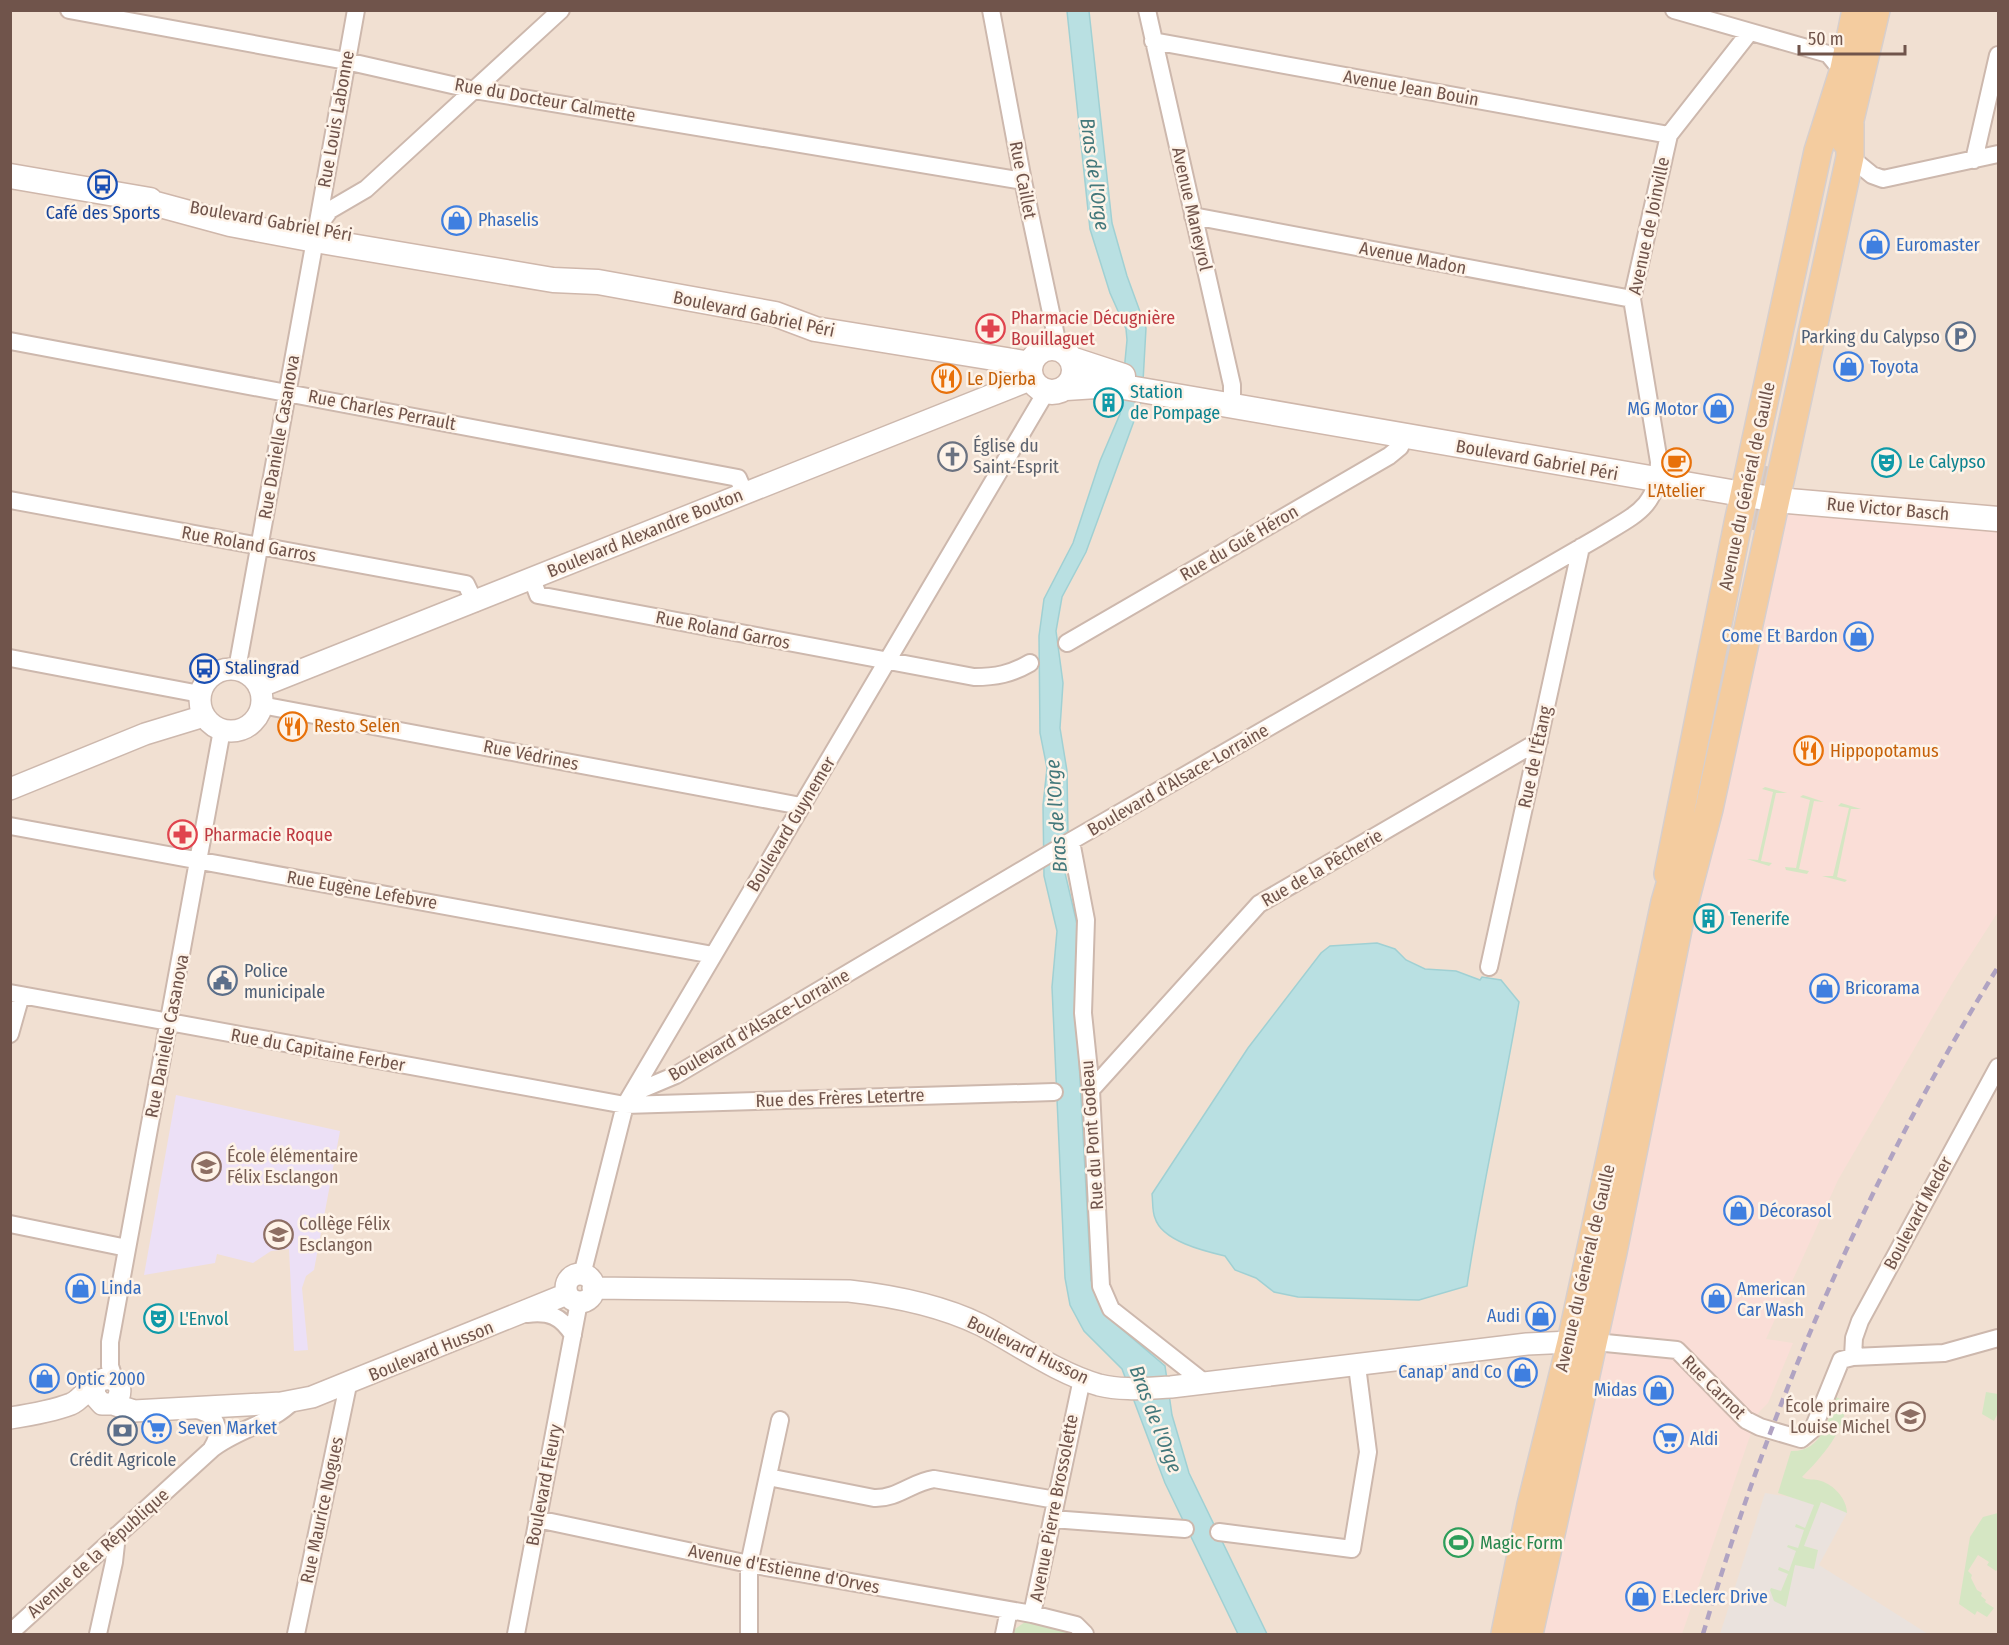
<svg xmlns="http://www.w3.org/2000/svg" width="2009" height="1645" font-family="'Fira Sans Condensed',sans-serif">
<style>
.residential{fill:#f1e0d2}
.commercial{fill:#faded7}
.industrial{fill:#eae2dd}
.education{fill:#ece0f6}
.green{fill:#d5e6c3}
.water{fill:#b9e0e2;stroke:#a0d0d3;stroke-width:1.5}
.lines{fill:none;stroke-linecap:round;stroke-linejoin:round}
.primary-tunnel{stroke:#d8c8bd;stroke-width:27;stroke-dasharray:27 14;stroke-linecap:butt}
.minor-casing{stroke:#cdb8ad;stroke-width:20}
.tertiary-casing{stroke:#cdb8ad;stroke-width:24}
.secondary-casing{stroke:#cfb7ab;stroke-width:27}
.primary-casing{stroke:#d7cfcd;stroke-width:30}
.minor{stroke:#fff;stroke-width:16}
.tertiary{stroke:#fff;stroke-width:21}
.secondary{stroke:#fff;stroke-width:24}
.primary{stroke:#f4cc9f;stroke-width:27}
.rail{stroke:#b0a3c2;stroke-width:4.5;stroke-dasharray:9 6;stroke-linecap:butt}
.labels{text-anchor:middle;stroke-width:5;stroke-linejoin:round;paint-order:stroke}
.street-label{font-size:18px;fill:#70544b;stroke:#fef3e8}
.transit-label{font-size:18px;fill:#164399;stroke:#fef3e8}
.shop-label{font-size:18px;fill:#366cbe;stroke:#fef3e8;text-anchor:start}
.health-label{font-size:18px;fill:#be3a42;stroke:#fef3e8;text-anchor:start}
.service-label{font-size:18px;fill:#4e5e75;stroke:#fef3e8;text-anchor:end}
.food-label{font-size:18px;fill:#c56008;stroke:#fef3e8;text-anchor:start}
.culture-label{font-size:18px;fill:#0d838f;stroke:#fef3e8;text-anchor:start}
.worship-label{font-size:18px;fill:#5b616d;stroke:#fef3e8;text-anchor:start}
.education-label{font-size:18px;fill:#785e54;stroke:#fef3e8;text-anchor:start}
.leisure-label{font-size:18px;fill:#27864d;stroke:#fef3e8;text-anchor:start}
.water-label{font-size:20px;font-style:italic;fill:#43787b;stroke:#fef3e8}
</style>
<rect width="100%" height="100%" fill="#faefe3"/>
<path class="residential" d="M10,11H1998V1634H11Z"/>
<path class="commercial" d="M1777,500L1998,519V912L1953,982L1838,1180L1766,1339L1793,1343L1768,1403L1759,1412L1750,1436L1682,1634H1529Z"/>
<path class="industrial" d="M1765,1493L1821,1502L1847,1513L1819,1565L1928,1634H1720Z"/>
<path class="education" d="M176,1095L340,1131L314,1270L306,1276L302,1288L308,1350L294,1351L289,1249L271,1251L253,1263L217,1254L215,1263L144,1275Z"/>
<path class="green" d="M1765,787L1787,793H1776L1761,861L1772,863L1769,866L1747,859L1758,860L1773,792L1762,789Z
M1803,795L1824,802L1814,801L1799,869L1809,871L1807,874L1786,870L1785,867L1796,868L1810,800L1800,797Z
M1841,803L1861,809H1851L1837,877L1847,880L1845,882L1822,876H1833L1849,808L1838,806Z
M1986,1392L1998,1394V1413L1994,1421L1982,1414Z
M1836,1397L1846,1402C1846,1430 1821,1458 1802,1477C1808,1481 1814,1478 1821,1481C1834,1485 1847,1499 1847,1513L1821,1502L1804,1546L1818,1550L1814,1569L1795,1565L1786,1607L1774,1601L1770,1590L1771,1588L1781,1591L1788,1574L1778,1570L1779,1567L1789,1571L1796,1551L1787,1547L1788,1545L1798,1548L1804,1530L1795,1527L1796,1524L1805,1528L1814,1505L1778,1493L1791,1451C1822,1452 1827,1421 1836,1397Z
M1998,1513V1569L1996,1571L1987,1565L1989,1562L1978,1555L1968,1571L1972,1575L1971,1578L1977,1590L1982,1593L1981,1596L1986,1600L1985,1602L1994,1608L1987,1617L1977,1611L1975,1615L1959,1604L1970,1537L1983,1517Z
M1025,1622L1069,1629L1076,1634H1014L1015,1629Z"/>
<path class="water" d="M1067,11H1089L1112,223L1127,276L1146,328L1142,399L1086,552L1062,597L1056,631L1063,683L1060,728L1067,771L1068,836L1065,873L1077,924L1076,1006L1091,1280L1104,1314L1165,1366L1172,1415L1189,1473L1267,1634H1238L1165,1483L1122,1369L1084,1331L1070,1305L1065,1278L1052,987L1057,931L1044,876L1043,805L1047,768L1040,733L1039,636L1044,599L1073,543L1100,461L1120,414L1127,340L1126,329L1110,293L1090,229Z
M1377,943L1395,949L1406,960L1425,969L1456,971L1480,980L1482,977L1501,980L1519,1002C1503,1097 1481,1191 1467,1286L1419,1300L1298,1297L1274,1292L1256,1278L1235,1270L1225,1256C1204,1251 1162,1241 1155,1218C1152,1211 1153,1201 1152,1194L1248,1048L1321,953L1330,946Z"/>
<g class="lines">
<path class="primary-tunnel" d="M1753,530L1766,466"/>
<defs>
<path id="minor" d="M69,10L346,61L474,90L1023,181
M991,10L1023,181L1059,350
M1147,10L1232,385V408
M1674,10L1828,54L1843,72
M1153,41L1669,135
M1850,157L1872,175L1883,179L1998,154
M1974,160L1998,55
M1193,216L1632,299
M318,222L356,10
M317,228L330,210L366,189L561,10
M10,341L738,478L744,492
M10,500L466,584L475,603
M532,579L538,595L974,677C996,677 1011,674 1030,663
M1067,643L1389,456L1400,447L1405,436
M10,658L200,694
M237,669L315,240
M261,705L801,806
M10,826L713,955
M1071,841L1086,920L1083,1013L1091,1090L1101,1286L1111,1309L1205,1383
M1489,967L1581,547
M10,993L625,1105L1054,1092
M10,1034L21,995
M1091,1090L1259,904L1539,741
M625,1105L638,1091L676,1075L1071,841L1599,537C1634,515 1658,508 1659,462L1632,299L1669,135L1749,33
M10,1224L127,1248
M582,1275L625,1105L1046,392
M527,1314C549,1311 561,1316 573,1335
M1585,1341L1677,1350L1746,1420L1760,1427L1801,1439L1813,1429L1841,1360L1853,1357L1944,1353L1998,1338
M1853,1357L1854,1338L1860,1321L1998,1067
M115,1381L110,1366V1342L222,730
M193,1409C216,1413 224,1429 212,1448
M768,1477L874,1498C897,1499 912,1482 934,1479L1056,1500
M537,1519L749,1564L1032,1614L1076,1625L1085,1634
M1052,1519L1185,1529
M1219,1532L1352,1549L1368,1452L1357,1366
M1032,1614L1082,1379
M10,1633L212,1449C237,1429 271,1424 293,1401
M98,1634L114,1562L117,1535
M296,1634L348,1385
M516,1634L579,1302
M749,1634V1564L780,1420
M1004,1634L1009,1610"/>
<path id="tertiary" d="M200 700a31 31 0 1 1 62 0a31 31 0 1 1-62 0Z
M259,687L1032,379
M10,789L145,734L204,716
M566 1288a14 14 0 1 1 28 0a14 14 0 1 1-28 0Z
M593,1288L849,1291C894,1296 940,1305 981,1325C1019,1345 1057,1373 1099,1385C1122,1391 1147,1388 1171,1387L1527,1344L1571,1342
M113,1404L134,1411L281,1403L312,1397L567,1294
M10,1418C30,1415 53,1411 71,1404C83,1399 93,1380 105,1379C122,1377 124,1396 113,1404H102L94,1395L95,1386"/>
<path id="secondary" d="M10,176L150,200
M134,198L230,224L315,240L553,280L598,282L775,314L815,329L1031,364
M1030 370a22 22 0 1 1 44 0a22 22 0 1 1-44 0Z
M1071,359L1123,376
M1066,388L1112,385L1777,500L1998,519"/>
<path id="primary" d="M1840,88L1856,10
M1845,141L1876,10
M1668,874L1738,523L1818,151L1843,72
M1505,1634L1531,1505L1571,1342L1665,902L1678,857
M1529,1634L1613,1252L1679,924L1709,809L1850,157V124"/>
</defs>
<use href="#minor" class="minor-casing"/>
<use href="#tertiary" class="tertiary-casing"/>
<use href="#secondary" class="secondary-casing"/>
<use href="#primary" class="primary-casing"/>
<use href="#minor" class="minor"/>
<use href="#tertiary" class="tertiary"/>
<use href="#secondary" class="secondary"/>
<use href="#primary" class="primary"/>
<path class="rail" d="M1703,1634C1773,1398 1868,1177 1998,967"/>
</g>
<defs>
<symbol id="bus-ring" viewBox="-11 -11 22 22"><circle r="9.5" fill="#fef3e8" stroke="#1a4fb4" stroke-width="1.5"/><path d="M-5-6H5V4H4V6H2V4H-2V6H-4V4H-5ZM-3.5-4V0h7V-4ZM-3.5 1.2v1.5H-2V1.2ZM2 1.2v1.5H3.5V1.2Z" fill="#1a4fb4"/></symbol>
<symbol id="shop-ring" viewBox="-11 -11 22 22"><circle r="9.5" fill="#fef3e8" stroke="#3f7fe0" stroke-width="1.5"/><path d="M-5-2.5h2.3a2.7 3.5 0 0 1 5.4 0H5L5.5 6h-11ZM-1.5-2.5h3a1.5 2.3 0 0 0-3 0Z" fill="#3f7fe0"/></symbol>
<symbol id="pharmacy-ring" viewBox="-11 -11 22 22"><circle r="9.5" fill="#fef3e8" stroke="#e0444e" stroke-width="1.5"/><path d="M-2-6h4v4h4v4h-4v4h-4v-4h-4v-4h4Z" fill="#e0444e"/></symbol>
<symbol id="parking-ring" viewBox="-11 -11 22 22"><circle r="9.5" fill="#fef3e8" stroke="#5c6f8a" stroke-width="1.5"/><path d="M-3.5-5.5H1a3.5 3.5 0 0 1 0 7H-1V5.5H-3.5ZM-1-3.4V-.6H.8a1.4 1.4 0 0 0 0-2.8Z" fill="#5c6f8a"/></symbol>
<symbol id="restaurant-ring" viewBox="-11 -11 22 22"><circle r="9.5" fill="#fef3e8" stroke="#e8710a" stroke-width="1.5"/><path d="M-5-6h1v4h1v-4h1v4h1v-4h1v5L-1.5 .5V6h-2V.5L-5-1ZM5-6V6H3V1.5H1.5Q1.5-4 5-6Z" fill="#e8710a"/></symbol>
<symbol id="building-ring" viewBox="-11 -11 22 22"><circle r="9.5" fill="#fef3e8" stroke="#0f9aa8" stroke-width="1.5"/><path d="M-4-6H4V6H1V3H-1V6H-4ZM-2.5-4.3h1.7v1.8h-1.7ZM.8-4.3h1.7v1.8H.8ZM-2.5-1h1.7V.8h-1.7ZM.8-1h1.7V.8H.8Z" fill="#0f9aa8"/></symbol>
<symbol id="church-ring" viewBox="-11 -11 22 22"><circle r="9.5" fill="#fef3e8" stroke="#6b7280" stroke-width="1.5"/><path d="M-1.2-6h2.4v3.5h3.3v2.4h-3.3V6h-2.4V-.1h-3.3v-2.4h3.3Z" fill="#6b7280"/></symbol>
<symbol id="cafe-ring" viewBox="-11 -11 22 22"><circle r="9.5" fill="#fef3e8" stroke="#e8710a" stroke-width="1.5"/><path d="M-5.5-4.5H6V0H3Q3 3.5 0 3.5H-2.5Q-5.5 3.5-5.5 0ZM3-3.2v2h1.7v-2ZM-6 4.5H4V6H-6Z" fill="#e8710a"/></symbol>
<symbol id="theatre-ring" viewBox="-11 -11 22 22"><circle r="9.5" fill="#fef3e8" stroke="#0f9aa8" stroke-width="1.5"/><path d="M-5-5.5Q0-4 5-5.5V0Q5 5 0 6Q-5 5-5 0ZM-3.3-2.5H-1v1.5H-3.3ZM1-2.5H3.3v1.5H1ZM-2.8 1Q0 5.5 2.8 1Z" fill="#0f9aa8"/></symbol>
<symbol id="civic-ring" viewBox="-11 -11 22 22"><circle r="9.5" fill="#fef3e8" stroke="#5c6f8a" stroke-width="1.5"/><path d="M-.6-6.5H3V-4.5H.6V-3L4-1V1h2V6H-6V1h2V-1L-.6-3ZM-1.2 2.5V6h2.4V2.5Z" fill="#5c6f8a"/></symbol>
<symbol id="school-ring" viewBox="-11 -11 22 22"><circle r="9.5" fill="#fef3e8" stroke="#8d6e63" stroke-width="1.5"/><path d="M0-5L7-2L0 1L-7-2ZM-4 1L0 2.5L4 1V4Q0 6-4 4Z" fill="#8d6e63"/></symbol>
<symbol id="supermarket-ring" viewBox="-11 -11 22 22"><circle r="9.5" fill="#fef3e8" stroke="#3f7fe0" stroke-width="1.5"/><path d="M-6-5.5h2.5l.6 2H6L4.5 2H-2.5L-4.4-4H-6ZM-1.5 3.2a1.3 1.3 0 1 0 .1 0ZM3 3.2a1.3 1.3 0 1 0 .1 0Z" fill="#3f7fe0"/></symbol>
<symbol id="bank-ring" viewBox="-11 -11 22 22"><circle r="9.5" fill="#fef3e8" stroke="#5c6f8a" stroke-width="1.5"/><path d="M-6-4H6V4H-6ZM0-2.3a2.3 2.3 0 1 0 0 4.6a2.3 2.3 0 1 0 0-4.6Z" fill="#5c6f8a"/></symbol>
<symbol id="stadium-ring" viewBox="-11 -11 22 22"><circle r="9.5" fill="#fef3e8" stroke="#2e9e5b" stroke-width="1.5"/><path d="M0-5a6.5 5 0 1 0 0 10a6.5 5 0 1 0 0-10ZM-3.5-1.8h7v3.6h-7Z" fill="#2e9e5b"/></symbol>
</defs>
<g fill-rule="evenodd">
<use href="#bus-ring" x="86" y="168" width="33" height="33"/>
<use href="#shop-ring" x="440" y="204" width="33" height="33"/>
<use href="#shop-ring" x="1858" y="228" width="33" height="33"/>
<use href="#pharmacy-ring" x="974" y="312" width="33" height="33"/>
<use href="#parking-ring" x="1944" y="320" width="33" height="33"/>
<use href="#shop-ring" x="1832" y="350" width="33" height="33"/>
<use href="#restaurant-ring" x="930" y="362" width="33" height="33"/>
<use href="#building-ring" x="1092" y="386" width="33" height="33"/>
<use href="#shop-ring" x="1702" y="392" width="33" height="33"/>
<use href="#church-ring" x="936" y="440" width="33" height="33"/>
<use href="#cafe-ring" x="1660" y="446" width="33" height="33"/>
<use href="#theatre-ring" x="1870" y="446" width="33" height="33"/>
<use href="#shop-ring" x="1842" y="620" width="33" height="33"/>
<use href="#bus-ring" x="188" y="652" width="33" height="33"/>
<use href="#restaurant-ring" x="276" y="710" width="33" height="33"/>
<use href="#restaurant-ring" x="1792" y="734" width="33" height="33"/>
<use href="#pharmacy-ring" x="166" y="818" width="33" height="33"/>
<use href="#building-ring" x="1692" y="902" width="33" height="33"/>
<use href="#civic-ring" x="206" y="964" width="33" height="33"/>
<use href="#shop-ring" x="1808" y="972" width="33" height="33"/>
<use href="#school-ring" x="190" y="1150" width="33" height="33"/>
<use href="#shop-ring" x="1722" y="1194" width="33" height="33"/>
<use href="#school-ring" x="262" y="1218" width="33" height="33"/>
<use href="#shop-ring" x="64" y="1272" width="33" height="33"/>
<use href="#shop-ring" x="1700" y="1282" width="33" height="33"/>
<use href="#shop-ring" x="1524" y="1300" width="33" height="33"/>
<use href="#theatre-ring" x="142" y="1302" width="33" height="33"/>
<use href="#shop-ring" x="1506" y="1356" width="33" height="33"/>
<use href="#shop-ring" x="28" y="1362" width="33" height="33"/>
<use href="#shop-ring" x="1642" y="1374" width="33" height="33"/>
<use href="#school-ring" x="1894" y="1400" width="33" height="33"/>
<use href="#supermarket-ring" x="140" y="1412" width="33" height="33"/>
<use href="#bank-ring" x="106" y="1414" width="33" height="33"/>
<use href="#supermarket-ring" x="1652" y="1422" width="33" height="33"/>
<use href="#stadium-ring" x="1442" y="1526" width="33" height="33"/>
<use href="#shop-ring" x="1624" y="1580" width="33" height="33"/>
</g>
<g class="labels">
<g class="street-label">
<text transform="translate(1411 88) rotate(10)" y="6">Avenue Jean Bouin</text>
<text transform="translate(545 100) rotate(10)" y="6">Rue du Docteur Calmette</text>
<text transform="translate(336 119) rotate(-80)" y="6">Rue Louis Labonne</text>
<text transform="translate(1023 180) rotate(79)" y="6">Rue Caillet</text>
<text transform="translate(1192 209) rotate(77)" y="6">Avenue Maneyrol</text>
<text transform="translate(271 221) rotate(10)" y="6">Boulevard Gabriel Péri</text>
<text transform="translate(1649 226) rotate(-78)" y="6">Avenue de Joinville</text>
<text transform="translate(1413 258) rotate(11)" y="6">Avenue Madon</text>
<text transform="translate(754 314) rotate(12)" y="6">Boulevard Gabriel Péri</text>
<text transform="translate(382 410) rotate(11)" y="6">Rue Charles Perrault</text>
<text transform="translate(279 437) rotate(-80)" y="6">Rue Danielle Casanova</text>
<text transform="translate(1537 460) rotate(10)" y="6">Boulevard Gabriel Péri</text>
<text transform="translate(1747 486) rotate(-78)" y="6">Avenue du Général de Gaulle</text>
<text transform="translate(1888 509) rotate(5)" y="6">Rue Victor Basch</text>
<text transform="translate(645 533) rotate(-22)" y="6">Boulevard Alexandre Bouton</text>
<text transform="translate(1239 543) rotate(-30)" y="6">Rue du Gué Héron</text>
<text transform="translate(249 544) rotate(10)" y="6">Rue Roland Garros</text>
<text transform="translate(723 630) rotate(11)" y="6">Rue Roland Garros</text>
<text transform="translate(531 755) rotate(11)" y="6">Rue Védrines</text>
<text transform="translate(1535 757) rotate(-78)" y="6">Rue de l'Étang</text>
<text transform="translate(1178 780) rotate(-30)" y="6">Boulevard d'Alsace-Lorraine</text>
<text transform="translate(791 824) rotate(-59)" y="6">Boulevard Guynemer</text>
<text transform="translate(1322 868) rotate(-30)" y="6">Rue de la Pêcherie</text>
<text transform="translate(362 890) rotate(10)" y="6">Rue Eugène Lefebvre</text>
<text transform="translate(759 1025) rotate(-30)" y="6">Boulevard d'Alsace-Lorraine</text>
<text transform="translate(167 1036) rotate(-79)" y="6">Rue Danielle Casanova</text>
<text transform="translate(318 1050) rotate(10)" y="6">Rue du Capitaine Ferber</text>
<text transform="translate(840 1098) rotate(-2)" y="6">Rue des Frères Letertre</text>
<text transform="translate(1092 1135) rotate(-94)" y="6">Rue du Pont Godeau</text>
<text transform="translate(1918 1213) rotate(-62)" y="6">Boulevard Meder</text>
<text transform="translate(1585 1268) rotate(-77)" y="6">Avenue du Général de Gaulle</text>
<text transform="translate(1028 1350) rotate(26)" y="6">Boulevard Husson</text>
<text transform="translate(431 1351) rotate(-22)" y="6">Boulevard Husson</text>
<text transform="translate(1714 1387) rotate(45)" y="6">Rue Carnot</text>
<text transform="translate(544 1485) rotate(-79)" y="6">Boulevard Fleury</text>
<text transform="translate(1054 1508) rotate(-79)" y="6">Avenue Pierre Brossolette</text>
<text transform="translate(322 1510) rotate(-78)" y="6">Rue Maurice Nogues</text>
<text transform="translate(98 1553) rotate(-42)" y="6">Avenue de la République</text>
<text transform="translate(784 1569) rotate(11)" y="6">Avenue d'Estienne d'Orves</text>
</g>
<g class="transit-label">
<text x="103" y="219">Café des Sports</text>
<text x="225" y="674" text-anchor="start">Stalingrad</text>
</g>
<g class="shop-label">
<text x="478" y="226">Phaselis</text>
<text x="1896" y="251">Euromaster</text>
<text x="1870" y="373">Toyota</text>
<text x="1698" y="415" text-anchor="end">MG Motor</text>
<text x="1838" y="642" text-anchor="end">Come Et Bardon</text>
<text x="1845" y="994">Bricorama</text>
<text x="1759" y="1217">Décorasol</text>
<text x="101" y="1294">Linda</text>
<text x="1737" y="1295">American<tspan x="1737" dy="21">Car Wash</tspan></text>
<text x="1520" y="1322" text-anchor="end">Audi</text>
<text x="1502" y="1378" text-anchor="end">Canap' and Co</text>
<text x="66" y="1385">Optic 2000</text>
<text x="1637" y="1396" text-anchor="end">Midas</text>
<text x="178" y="1434">Seven Market</text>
<text x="1690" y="1445">Aldi</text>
<text x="1662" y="1603">E.Leclerc Drive</text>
</g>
<g class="health-label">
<text x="1011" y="324">Pharmacie Décugnière<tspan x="1011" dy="21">Bouillaguet</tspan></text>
<text x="204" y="841">Pharmacie Roque</text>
</g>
<g class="service-label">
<text x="1940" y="343">Parking du Calypso</text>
<text x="244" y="977" text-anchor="start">Police<tspan x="244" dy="21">municipale</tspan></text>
<text x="123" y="1466" text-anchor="middle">Crédit Agricole</text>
</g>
<g class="food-label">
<text x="967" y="385">Le Djerba</text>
<text x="1676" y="497" text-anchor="middle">L'Atelier</text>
<text x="314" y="732">Resto Selen</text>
<text x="1830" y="757">Hippopotamus</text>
</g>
<g class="culture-label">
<text x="1130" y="398">Station<tspan x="1130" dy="21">de Pompage</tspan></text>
<text x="1908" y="468">Le Calypso</text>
<text x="1730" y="925">Tenerife</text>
<text x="179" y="1325">L'Envol</text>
</g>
<g class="worship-label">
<text x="973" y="452">Église du<tspan x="973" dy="21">Saint-Esprit</tspan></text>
</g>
<g class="education-label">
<text x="227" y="1162">École élémentaire<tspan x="227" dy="21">Félix Esclangon</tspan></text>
<text x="299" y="1230">Collège Félix<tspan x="299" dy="21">Esclangon</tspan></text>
<text x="1890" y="1412" text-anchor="end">École primaire<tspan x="1890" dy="21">Louise Michel</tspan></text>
</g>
<g class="leisure-label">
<text x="1480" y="1549">Magic Form</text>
</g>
<g class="water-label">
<text transform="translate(1095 174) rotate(82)" y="7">Bras de l'Orge</text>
<text transform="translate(1056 816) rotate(-94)" y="7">Bras de l'Orge</text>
<text transform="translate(1156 1419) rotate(69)" y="7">Bras de l'Orge</text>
</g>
</g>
<rect width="2009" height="1645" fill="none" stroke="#70544b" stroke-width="24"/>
<path d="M1799 45v9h106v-9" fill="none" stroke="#70544b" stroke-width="3"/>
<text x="1808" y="45" font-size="18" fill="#70544b" stroke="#fef3e8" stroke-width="4.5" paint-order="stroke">50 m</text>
</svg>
